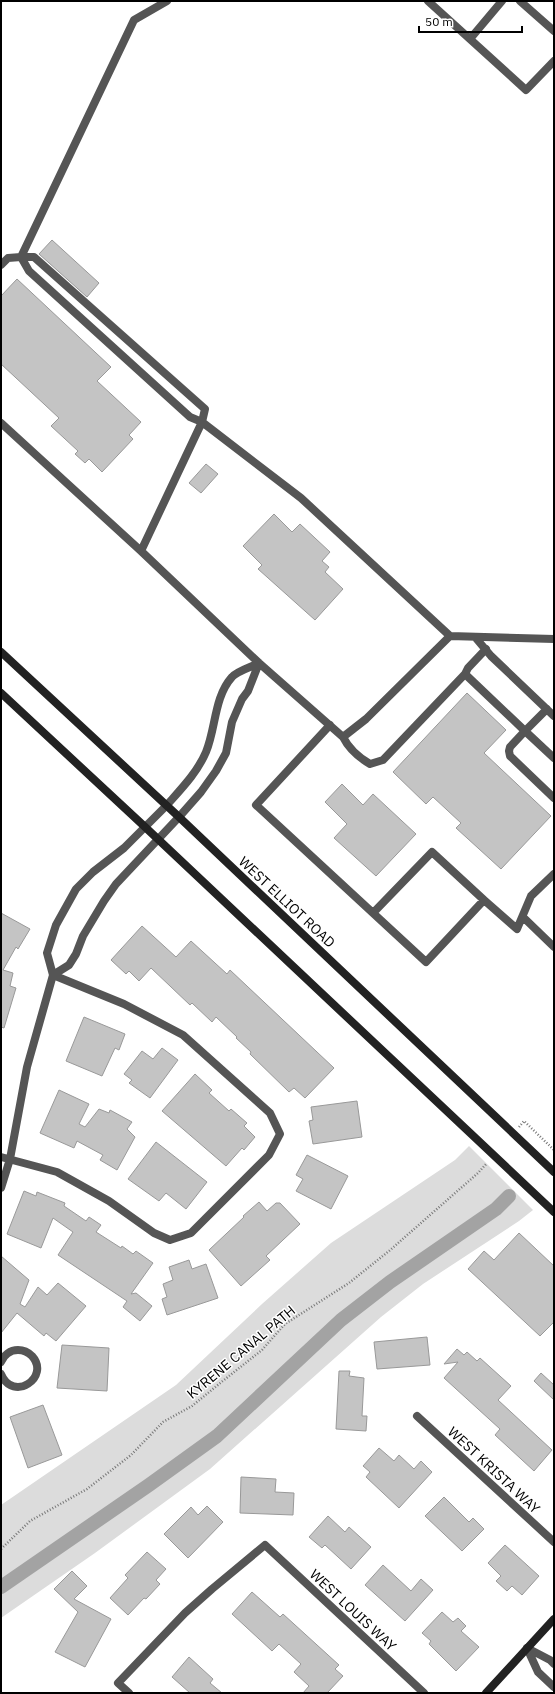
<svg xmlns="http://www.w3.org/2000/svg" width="555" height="1694" font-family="'IBM Plex Sans',sans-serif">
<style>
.green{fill:#dcdcdc}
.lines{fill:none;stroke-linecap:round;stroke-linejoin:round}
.canal{stroke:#a3a3a3;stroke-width:14}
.building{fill:#c4c4c4;stroke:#999}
.path{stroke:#777;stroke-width:2.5;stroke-dasharray:1 2;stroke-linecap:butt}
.lane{stroke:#555;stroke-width:8}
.street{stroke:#555;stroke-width:8}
.secondary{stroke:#222;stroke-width:8}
.labels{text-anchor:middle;stroke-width:3;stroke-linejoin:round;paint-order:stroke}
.street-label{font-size:14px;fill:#000;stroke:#fff}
</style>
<rect width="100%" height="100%" fill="#fff"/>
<path class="green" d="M469,1146L533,1210L519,1221L423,1284L381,1317L210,1469L95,1553L1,1618V1505L176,1385L262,1304L331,1243L455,1160Z"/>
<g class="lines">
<path class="canal" d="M1,1587L149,1485L217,1436L341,1320L390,1282L496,1209L509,1196"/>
</g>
<path class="building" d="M52,240L99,283L87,297L39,254Z
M17,279L111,367L97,381L141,422L129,435L133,439L102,472L89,459L85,463L75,454L78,451L51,426L59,418L1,364V296Z
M206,464L218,474L201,493L189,483Z
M274,514L292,532L300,524L330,552L322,561L329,567L325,572L343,589L315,620L258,569L262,565L243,546Z
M467,693L506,730L484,753L551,816L501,869L456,828L461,823L433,797L426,804L393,772Z
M342,784L363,805L373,794L416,834L376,876L334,838L347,824L325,802Z
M1,913L30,929L18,949L16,947L3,970L13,973L10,986L16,988L4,1028L1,1027Z
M142,926L176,957L191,941L227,974L230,970L334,1068L305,1098L294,1088L289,1092L250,1054L251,1052L236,1038L237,1037L216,1017L212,1022L192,1003L190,1005L151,968L139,981L129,971L126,974L111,960Z
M84,1017L125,1034L119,1050L115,1048L102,1076L66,1061Z
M162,1048L178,1060L150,1098L129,1083L132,1080L124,1074L142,1051L153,1059Z
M195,1074L212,1090L209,1093L229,1111L231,1109L247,1123L244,1126L255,1137L244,1150L242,1148L226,1166L162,1111Z
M59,1090L89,1104L79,1124L85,1127L99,1109L109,1113L110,1110L132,1122L127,1129L135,1137L117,1170L100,1160L103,1155L77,1141L74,1148L40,1133Z
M357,1101L362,1137L313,1144L309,1121L313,1120L311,1107Z
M156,1142L207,1182L186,1209L166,1193L159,1201L128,1179Z
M307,1155L348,1176L331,1209L296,1191L303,1179L296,1175Z
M24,1191L36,1196L37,1192L65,1203L64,1206L86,1221L89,1217L101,1225L96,1232L121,1248L122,1246L133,1254L136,1251L153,1263L131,1294L136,1293L152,1306L140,1321L123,1307L127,1301L58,1255L73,1232L53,1218L41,1248L7,1234Z
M259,1202L267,1211L276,1203H280L300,1224L266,1256L270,1260L241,1286L209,1250L244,1217L243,1216Z
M519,1233L554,1266V1322L540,1336L468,1269L484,1251L494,1260Z
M1,1256L29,1280L20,1304L25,1307L38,1287L47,1295L58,1283L86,1306L56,1341L46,1333L44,1336L17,1313L1,1333Z
M189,1260L192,1269L206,1264L218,1298L167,1315L162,1299L167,1297L163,1284L173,1280L169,1267Z
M427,1337L430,1365L377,1369L374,1342Z
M62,1345L109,1348L107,1391L57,1388Z
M457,1349L464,1355L467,1352L477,1361L480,1358L511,1386L498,1400L552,1450L534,1471L495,1435L500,1429L444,1378L458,1362L444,1364Z
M339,1371H350L349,1376L364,1378L362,1416H367L366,1431L336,1429Z
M541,1373L554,1385V1400L534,1381Z
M43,1405L62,1455L28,1468L10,1417Z
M379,1448L394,1461L399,1455L414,1469L421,1461L432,1472L399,1508L366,1477L370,1472L363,1466Z
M241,1477L276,1479L275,1492L294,1493L293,1515L240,1513Z
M444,1497L469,1522L473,1518L484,1529L462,1551L425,1516Z
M207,1506L223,1522L188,1558L164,1534L191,1507L198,1515Z
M328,1516L345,1532L349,1527L371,1547L351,1569L325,1545L322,1548L309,1537Z
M505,1545L539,1576L522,1595L512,1586L507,1591L496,1581L501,1576L488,1563Z
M147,1552L166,1569L156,1580L160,1584L146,1599L144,1598L128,1615L110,1598L128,1578L125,1575Z
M383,1565L411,1591L421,1579L433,1590L405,1621L365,1585Z
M72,1571L87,1586L74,1599L111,1619L85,1667L55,1652L78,1612L54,1589Z
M252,1592L280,1617L283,1614L339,1665L335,1669L343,1676L327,1693H303L309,1686L294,1672L301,1664L279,1644L272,1651L232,1614Z
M442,1612L453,1622L458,1618L466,1626L461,1631L479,1647L456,1671L429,1644L431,1641L422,1633Z
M189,1657L213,1679L210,1683L222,1693H190L172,1677Z"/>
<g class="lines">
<path class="path" d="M519,1127L524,1121L554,1150
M1,1549L30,1521L87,1489L131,1455L163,1422L192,1406L224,1380L262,1350L285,1324L349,1283L389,1251L478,1173L487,1163"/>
<path class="lane" d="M428,1L526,90L554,61
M520,1L554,31
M470,39L502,1
M21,257H34L205,409L202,422L190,417L29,271Z
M1,265L8,258L21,257L134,20L167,1
M1,423L141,551
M450,636L366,719L343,737L259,663L141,551L202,422L301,498L450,636L554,639
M475,637L491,656L554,716
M486,649L468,668L465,674L525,731L510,747L509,751L510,756L554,798
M547,709L525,731L554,758
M330,725L256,805L426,962L484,900L517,929L531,896L554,874
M343,737C349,749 358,757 370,764L383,760L465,674
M166,806C181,789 197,773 206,752C216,728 214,697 232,677C237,671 251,667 259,663L248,691L242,699L232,722L226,753L216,771L201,792L179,817
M373,913L432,852L484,900
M523,917L554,947"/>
<path class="street" d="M53,975L69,965L76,954L83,936L104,901L116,884L179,817
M1,1157L57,1172L109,1201L154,1233L170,1240L191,1233L269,1155L280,1134L270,1113L183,1035L124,1004L53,975
M1,1188L10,1159L27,1067L53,975L47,953L56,925L76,889L93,872L124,848L166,806
M1,1362C4,1355 10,1350 18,1350C23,1350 28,1352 32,1356C51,1377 13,1403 1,1374
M417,1416L554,1542
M527,1648L538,1672L554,1687
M527,1648L550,1660L554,1664
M129,1693L118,1683L185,1613L212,1589L265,1545L424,1693"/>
<path class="secondary" d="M1,652L179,817L554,1172
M1,693L144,826L554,1212
M486,1693L554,1619"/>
</g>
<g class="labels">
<g class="street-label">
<text transform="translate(287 902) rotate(43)" y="5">WEST ELLIOT ROAD</text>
<text transform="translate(241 1352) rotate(-40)" y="5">KYRENE CANAL PATH</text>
<text transform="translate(494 1470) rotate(43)" y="5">WEST KRISTA WAY</text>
<text transform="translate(353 1610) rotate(43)" y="5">WEST LOUIS WAY</text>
</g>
</g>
<rect width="555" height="1694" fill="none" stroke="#000000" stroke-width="4"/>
<path d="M419 26v6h103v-6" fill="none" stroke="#000000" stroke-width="2"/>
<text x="425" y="26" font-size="12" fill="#000000" stroke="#ffffff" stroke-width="3" paint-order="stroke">50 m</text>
</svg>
